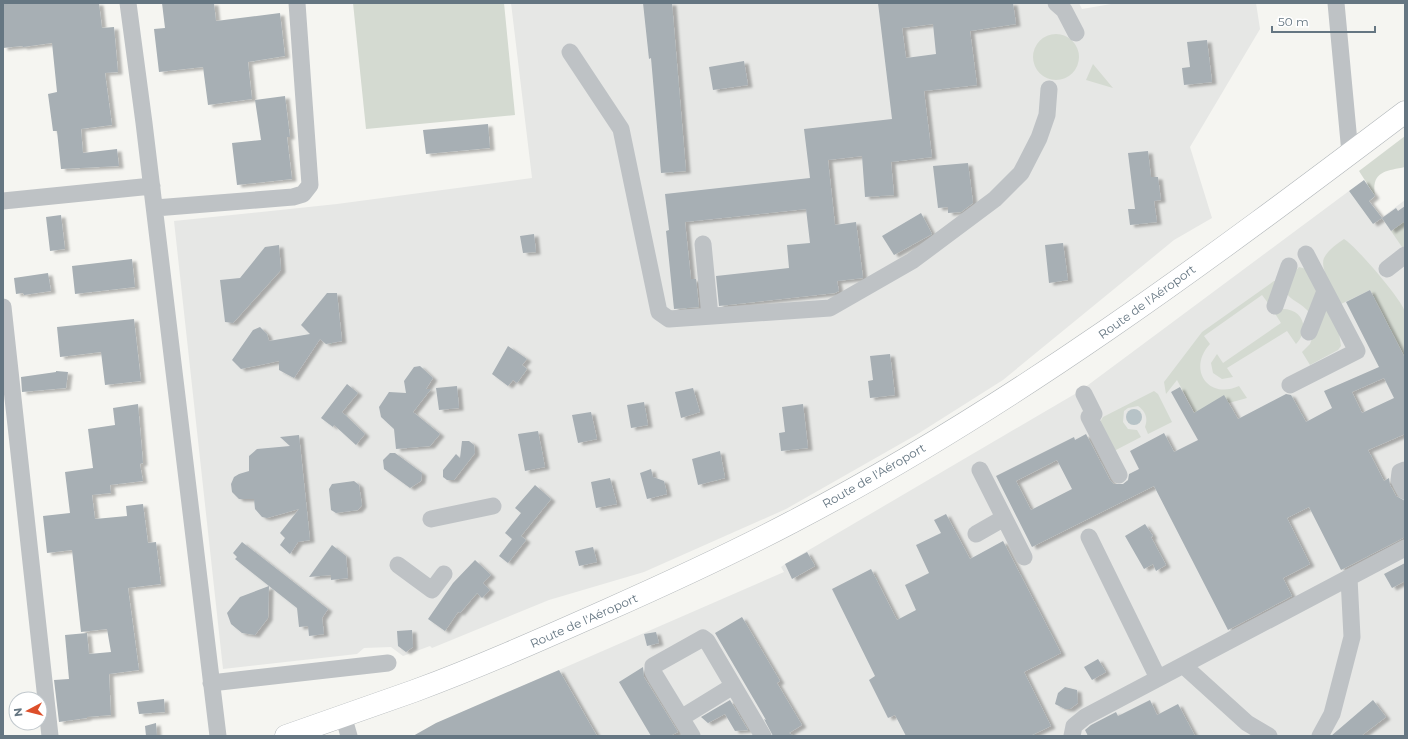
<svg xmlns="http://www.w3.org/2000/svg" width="1408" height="739" font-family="Montserrat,sans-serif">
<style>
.built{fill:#e6e7e5}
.green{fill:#d4dad1}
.water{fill:#b7c3c7}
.building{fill:#a7afb4;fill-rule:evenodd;filter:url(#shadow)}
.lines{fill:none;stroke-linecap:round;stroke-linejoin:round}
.major-casing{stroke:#b1b6b9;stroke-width:23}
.minor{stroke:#bec2c5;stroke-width:17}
.major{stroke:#fff;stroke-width:22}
.labels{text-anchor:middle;stroke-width:4;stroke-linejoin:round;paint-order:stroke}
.street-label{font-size:12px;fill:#657682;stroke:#fff}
</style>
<defs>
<filter id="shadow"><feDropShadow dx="4.5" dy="2.5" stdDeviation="1" flood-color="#0004"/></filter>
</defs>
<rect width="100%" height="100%" fill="#f5f5f1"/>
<path class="built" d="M511,3H1079L1082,9L1117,3H1256L1260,29L1190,147L1212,218L1174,240L1003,380L916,435L786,509L644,572L549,600L432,648L430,646L403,656L391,647L364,648L357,654L223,669L174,221L337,204L532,178Z
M1349,191L1373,224L1405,200V736H597L559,670L784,572L781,567L785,564L1080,391Z"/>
<path class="green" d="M353,3H504L515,115L366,129Z
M1033 57a23 23 0 1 1 46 0a23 23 0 1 1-46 0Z
M1093,64L1113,88L1086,80Z
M1405,136V167C1386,171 1371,171 1375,196L1359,171Z
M1405,221V247H1402L1391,231Z
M1344,239C1355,245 1403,301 1405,312C1407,327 1405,343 1405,358L1370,290L1341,304C1336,294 1319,269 1324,258C1328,250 1337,244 1344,239Z
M1299,267L1306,269L1317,291L1309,312C1301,303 1292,301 1285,292L1288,280Z
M1274,281H1276L1268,303L1262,295L1204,336L1210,344C1187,369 1208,400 1239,386L1247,398L1229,403L1199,421L1177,380L1166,394L1164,382L1202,332Z
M1281,309C1302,308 1311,328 1296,344L1287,331L1227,368L1233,377L1222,379L1213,373L1211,363L1217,354L1223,363L1281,323L1274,312Z
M1322,310H1327L1339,333L1341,346L1338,350L1310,365L1302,352L1310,344Z
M1154,391L1158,394L1172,422L1148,434L1145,427C1148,418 1146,412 1138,406L1128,408L1124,411L1123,422L1128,429L1137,430L1141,437L1114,451L1100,422L1103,417Z"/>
<path class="water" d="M1126 417a8 8 0 1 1 16 0a8 8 0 1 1-16 0Z"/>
<path class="building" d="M3,3H99L102,28L114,27L118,72L105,73L112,125L81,129L83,153L117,149L119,166L61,169L57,131H53L48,94L57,92L52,43L23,47L22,46L3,48Z
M162,3H214L216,21L280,13L285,56L248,62L252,99L208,105L203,67L159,72L154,29L165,28Z
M643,3H672L686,171L661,173L651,58L649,59Z
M878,3H1013L1016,24L970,31L977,85L924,91L932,157L891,162L894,195L865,197L862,156L828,160L835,225L856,222L863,278L837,281L839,291L835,293L719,306L716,276L789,268L787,245L810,243L806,209L685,222L691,279H696L699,307L674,309L666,231L669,230L665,194L810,178L804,129L892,119ZM933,24L936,54L906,58L902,28Z
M1207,40L1212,82L1184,85L1182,68L1190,67L1187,42Z
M744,61L748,85L713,90L709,67Z
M285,96L290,137H287L292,179L237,185L232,143L261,140L255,100Z
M488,124L490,148L426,154L423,130Z
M1148,151L1151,177H1158L1161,200L1154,201L1157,222L1130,225L1128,209H1135L1128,153Z
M968,163L973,203L961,212L948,213V207L938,208L933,166Z
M1364,180L1375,196L1369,201L1382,218L1373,224L1349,191Z
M1405,206V221L1391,231L1382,218L1396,208L1398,211Z
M921,213L932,234L894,255L882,236Z
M61,215L65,249L50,251L46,217Z
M534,234L536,252L523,253L520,236Z
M1063,243L1068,280L1049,283L1045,245Z
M279,245L281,270L233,323L225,322L220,280L240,278L265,247Z
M132,259L135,287L75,294L72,266Z
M48,273L51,291L24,295L23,293L16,294L14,278Z
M1370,290L1405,358V434L1368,450L1384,481L1389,478L1390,485L1396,496L1405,501V537L1341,570L1309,507L1287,518L1310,564L1283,578L1292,596L1228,630L1154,486L1032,547L996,476L1074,437L1075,440L1086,434L1110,480L1114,484H1123L1128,480L1129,474L1139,469L1130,451L1164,433L1174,452L1198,440L1171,392L1180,387L1194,413L1224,395L1238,419L1286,394L1291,395L1306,422L1332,408L1324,391L1379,367L1346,302ZM1384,378L1394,398L1362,413L1352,392ZM1057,460L1072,489L1031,510L1016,481Z
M327,293H337L342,341L326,344L320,339L294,378L279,370V361L241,369L232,360L253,330L260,327L267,334L269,341L310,334L301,325Z
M134,319L141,381L105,385L101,352L60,357L57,327Z
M508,346L527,359L522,365L527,369L517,383L513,380L508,386L492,374Z
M890,354L895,395L870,398L868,381L873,380L870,356Z
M420,366L433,378L426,389H431L413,412L440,434L430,446L396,449L394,429L381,417L379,407L389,392L406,393L404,381L414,367Z
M56,371L68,372L66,388L22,392L21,377L56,372Z
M347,384L358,393L342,412L365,434L356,445L334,425L333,427L321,418Z
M457,386L459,408L439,410L436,388Z
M693,388L700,412L681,418L675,392Z
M644,402L648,425L631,428L627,405Z
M138,404L143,463L140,464L143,481L110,485L111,493L92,495L95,519L127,516L126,506L143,504L148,543L156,542L161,584L128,588L139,670L109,674L111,715L87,717V718L59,722L54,680L69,679L65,635L87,633L89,654L111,652L107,629L81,632L72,550L47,553L43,516L70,513L65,472L93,468L88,429L115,425L113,408Z
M803,404L808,448L781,451L779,433L785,432L782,407Z
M591,412L597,439L578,443L572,415Z
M538,431L545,467L525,471L518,434Z
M299,435L310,540L298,542L290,554L280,545L285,538L280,533L299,509L267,518L262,517L255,509L254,499H239L232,492L231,484L234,477L239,474L249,471V456L257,449L290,446L280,437Z
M462,441H469L474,445L475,453L454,480H447L443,477V470L456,454L460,458Z
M720,451L725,478L698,485L692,459Z
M390,453H395L422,473L421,481L410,488L384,469L383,460Z
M651,469L653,477L664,481L667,494L647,499L640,473Z
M610,478L617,504L596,508L591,482Z
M354,481L359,485L362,505L358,510L336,513L331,510L329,489L332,484Z
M535,485L551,499L521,536L526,540L508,563L499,556L512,539L505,533L521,513L515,508Z
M946,514L970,559L1003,541L1061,653L1024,672L1051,726L1030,736H906L895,715L888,718L869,680L875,676L832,589L871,569L897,620L916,610L905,585L929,573L916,545L941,533L934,520Z
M1145,524L1153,536L1151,537L1166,565L1156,571L1153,564L1144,569L1125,536Z
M242,542L328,609L322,618L324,634L309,636L308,626L299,627L297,608L269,586L268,618L255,635L242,633L231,624L227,613L240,597L269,586L235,559L237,557L233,553Z
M332,545L346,556L348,578L331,580V575L309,577Z
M593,547L597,562L579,566L575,551Z
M807,552L815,566L792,579L785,564Z
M475,560L491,575L483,583L490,590L482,598L477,593L460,613L458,612L445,631L428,619L453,583Z
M1405,563V581L1392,588L1384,574Z
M742,617L780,681L777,683L802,725L789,733L794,736H773L764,719L766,720L715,633Z
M412,630L413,647L406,652L398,646L397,631Z
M656,632L659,643L647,646L644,634Z
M1098,659L1106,672L1092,680L1084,667Z
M643,667L644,677L678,732L670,736H651L619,682Z
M559,670L597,736H413L436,723Z
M1065,687L1077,690L1078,703L1070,709H1065L1055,704L1058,693Z
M164,699L165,712L139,714L137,702Z
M730,700L748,730L735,731L725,714L708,723L701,717Z
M1150,700L1157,715L1178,704L1195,736H1088L1085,730L1091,725L1116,712L1118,716Z
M1373,700L1386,717L1361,736H1331Z
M156,723L157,736H146L145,726Z"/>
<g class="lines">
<defs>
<path id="major" d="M286,736C328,721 371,706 414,691C479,667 542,639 605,611C668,583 731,554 792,522C1011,408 1209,260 1405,112"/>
</defs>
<use href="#major" class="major-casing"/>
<path class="minor" d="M128,3L144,123L218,736
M1056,3L1064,10L1076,33
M1336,3L1350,153
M570,52L621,129L659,312L669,319L830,308L912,261L995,199L1021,173L1039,138L1047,115L1049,89
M3,201L152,186
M155,208L293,197L303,194L310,185L297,3
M703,244L710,316
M1387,269L1405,255
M1275,306L1289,266
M3,307L50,736
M1309,332L1325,291
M1290,385L1357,351L1306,254
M1084,394L1094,414
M1089,417L1119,475
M980,470L1024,557
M1405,470L1400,472L1399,480L1405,491
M431,519L493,506
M976,534L1004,518
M1089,537L1158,678
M398,565L432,590L444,574
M1184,666L1247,723L1269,736
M211,683L388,663
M343,715L349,736
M681,718L733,686
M692,736L653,672V666L703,638L707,641L763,736
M1072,736L1074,726L1085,717L1405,548
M1320,736L1332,714L1352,637L1349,578"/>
<use href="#major" class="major"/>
</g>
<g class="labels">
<g class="street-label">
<text transform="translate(1147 302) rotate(-36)" y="4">Route de l'Aéroport</text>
<text transform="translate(874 476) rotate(-30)" y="4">Route de l'Aéroport</text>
<text transform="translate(584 621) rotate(-24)" y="4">Route de l'Aéroport</text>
</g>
</g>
<rect width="1408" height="739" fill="none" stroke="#657682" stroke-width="8"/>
<g transform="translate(28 711) rotate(263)"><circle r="19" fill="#ffffff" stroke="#c1c8cd"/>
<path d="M0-3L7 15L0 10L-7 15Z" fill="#dd4f2a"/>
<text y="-6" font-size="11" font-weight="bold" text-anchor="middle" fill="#657682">N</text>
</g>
<path d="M1272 26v6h103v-6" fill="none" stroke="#657682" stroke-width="2"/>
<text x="1278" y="26" font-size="12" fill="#657682" stroke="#ffffff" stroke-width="3" paint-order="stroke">50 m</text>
</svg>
